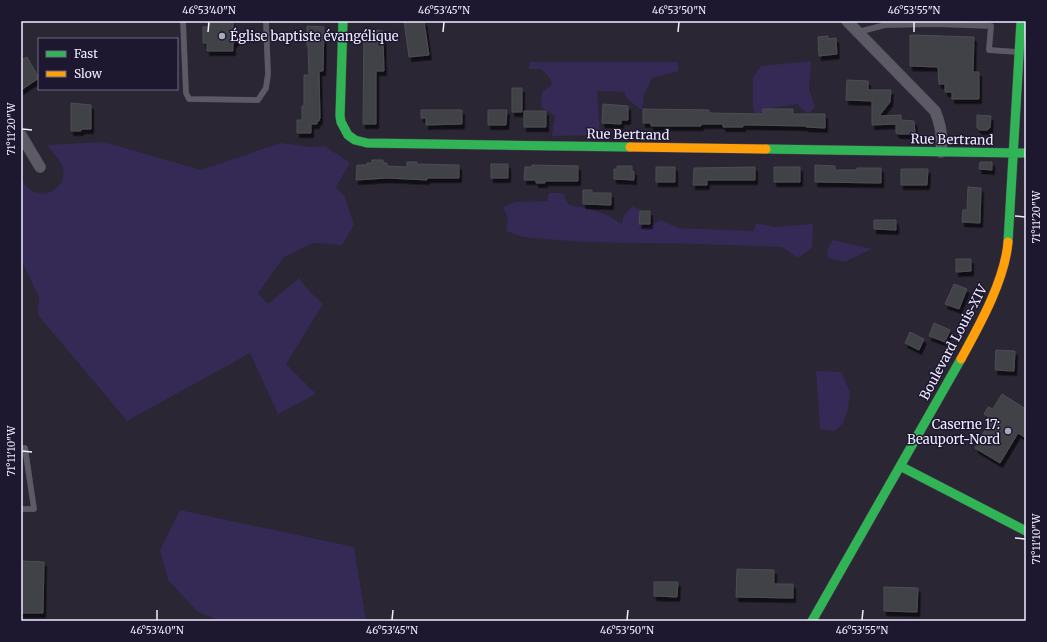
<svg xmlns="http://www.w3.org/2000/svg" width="1047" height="642" font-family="Merriweather,serif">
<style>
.green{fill:#352955}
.building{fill:#414347;stroke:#4b4d50;filter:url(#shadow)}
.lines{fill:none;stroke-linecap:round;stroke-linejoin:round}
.lane-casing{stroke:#474350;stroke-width:6}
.street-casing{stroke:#474350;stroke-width:12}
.fast-casing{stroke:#474350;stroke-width:10}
.slow-casing{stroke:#474350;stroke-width:10}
.lane{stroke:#5c5a64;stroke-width:5.5}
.street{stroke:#5c5a64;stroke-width:11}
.fast{stroke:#30b455;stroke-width:9}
.slow{stroke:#ff9f0a;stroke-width:9}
.ticks{fill:none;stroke:#f0edff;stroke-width:1.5}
.poi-dot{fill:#aba7b8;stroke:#1d1730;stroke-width:1.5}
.labels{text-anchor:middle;stroke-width:3;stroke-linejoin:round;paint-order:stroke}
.poi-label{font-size:13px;fill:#f0edff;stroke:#1d1730;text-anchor:start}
.street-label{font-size:13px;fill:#f0edff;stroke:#1d1730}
.neatline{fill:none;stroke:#f0edff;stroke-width:1.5}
.ticks-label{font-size:10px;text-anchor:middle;fill:#f0edff}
</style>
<defs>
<filter id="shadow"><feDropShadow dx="2.5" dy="4.5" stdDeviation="0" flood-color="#0009"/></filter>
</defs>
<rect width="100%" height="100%" fill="#2a2634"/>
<path class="green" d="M811,61L809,89L815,107L808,114L797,104L772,108L759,123L753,108V77L761,66Z
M530,62H677L679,71L652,78L644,95L642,110L627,99L624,92L597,91L600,135L552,136L555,116L541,107L542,92L552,85L550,78L541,69H529Z
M104,142L201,170L281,143L311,147L325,146L350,163L336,187L345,197L354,225L342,245L313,243L284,257L258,293L268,304L299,278L310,292L323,304L286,364L316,394L278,414L250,353L127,421L38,315L39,297L21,260V178C24,183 26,187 31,190C46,201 67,186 63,168C61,160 52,152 47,145Z
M549,193H563L569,205C592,209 602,211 622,224L623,217L632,206L642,211L644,228L661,220L678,228L754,231L756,223L775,227L813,224L812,248L798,258L782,247L697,244L582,242L523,237L506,231L508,218L503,207L515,202L547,201Z
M833,240L872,249L844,262L828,258L827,250Z
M816,371L841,372L850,392L848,409L843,423L835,431L820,429Z
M180,510L354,547L366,621H220L198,612L168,580L160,550Z"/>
<path class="building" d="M208,21H233V26L242,35L233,44V51H207V43H203V27H208Z
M404,21H424L429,55L409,57Z
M307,26L324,27L323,71H319L320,118L319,121H317V124H311V133H297V120H302V106H304V75H309L308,46H307Z
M366,29L383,31V38L384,71H376V124H363L364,30Z
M910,35L974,37L973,72H979V99H952V92H945V84H939L938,67L910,66Z
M828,36V39L836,38L837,54L819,56L818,37Z
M27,57L39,78L21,90V60Z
M847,80L868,81V90H891L890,102L879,116L901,115V120L914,121L915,132H912V134H899L896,133V124L872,125V101L846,100Z
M512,88H522V112H512Z
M71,103L91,105V129H81V131H71Z
M603,104L628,106V120H621V124L602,123Z
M643,109L709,110V113L763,114V109H793V114H825V128L806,127V126L750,125H743V127H723V124H701V126H651V123H643Z
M421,110H462V124L426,125V118H421Z
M488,110H507L506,125H488Z
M524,111H546V127H524Z
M977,115L991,116L990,128H988V130H979V128H977Z
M372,160H383V163H387V166L407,167V162H417V164L459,165V178H427V180L387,178L356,180L357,165H367V163H372Z
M980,162H992V170L979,169Z
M491,164H508V178H491Z
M532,165L578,166V181H545V183H536V180H524L525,167H532Z
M815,165L835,166V170H857V168H881V183L815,182Z
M617,166H632V171H634V180L614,179V169H617Z
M656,167H675V182H656Z
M755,167V180H707V185H693L694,168Z
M774,167H800V182H774Z
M901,169H928L927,185H901Z
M968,187L981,188L980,223L962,222L963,210H967Z
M583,190H592V193H611V205L583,204Z
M640,211H650V224H639Z
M874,220H896V230L874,229Z
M956,259H971V271L956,272Z
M954,284L967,289L959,309L945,304Z
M934,323L950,330L945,342L929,336Z
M910,332L924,339L919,350L905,343Z
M996,350L1015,351L1014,371L995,370Z
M1002,394L1026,409V438L1018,433L1000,463L975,448L990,421L989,420L990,418L984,414L988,407L993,409Z
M21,561L44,562L43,613H21Z
M737,569L774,570V584H793V598L736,597Z
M654,582H678L677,597L654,596Z
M884,587L918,588L917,612L884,611Z"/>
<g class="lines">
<defs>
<path id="lane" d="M183,21L186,93L189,99L258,100L266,88L268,74L266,21
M858,32L885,25L936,24L991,26L989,50L1018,52
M21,448H25L34,509H21"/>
<path id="street" d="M847,21L935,111C941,125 943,137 941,152
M21,135L40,167"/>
<path id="fast" d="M343,21L340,116L341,122L348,135L355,140L367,143L630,147
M766,149L1026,153
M1008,242L1021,21
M900,466L1026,531
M812,621L961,359"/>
<path id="slow" d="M630,147L766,149
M961,359C979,326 1005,280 1008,242"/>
</defs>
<use href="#lane" class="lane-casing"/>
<use href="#street" class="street-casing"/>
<use href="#fast" class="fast-casing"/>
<use href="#slow" class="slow-casing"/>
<use href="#lane" class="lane"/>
<use href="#street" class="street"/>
<use href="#fast" class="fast"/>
<use href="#slow" class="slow"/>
</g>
<path class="ticks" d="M208,32L209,22M443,32L444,22M678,32L679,22M914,32V22M22,129L32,130M1015,216L1025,217M22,451L32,452M1015,538L1025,539M157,620V610M392,620L393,610M627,620L628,610M862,620L863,610"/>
<g class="poi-dot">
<circle cx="222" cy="36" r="4"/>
<circle cx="1008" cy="431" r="4"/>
</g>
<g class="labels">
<g class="poi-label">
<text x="230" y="41">Église baptiste évangélique</text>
<text x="1000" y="429" text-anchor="end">Caserne 17:<tspan x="1000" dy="15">Beauport-Nord</tspan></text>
</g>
<g class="street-label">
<text transform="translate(628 134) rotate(1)" y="5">Rue Bertrand</text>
<text transform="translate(952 139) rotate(1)" y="5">Rue Bertrand</text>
<text transform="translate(953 342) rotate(-62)" y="5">Boulevard Louis-XIV</text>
</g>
</g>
<rect width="1047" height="642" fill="none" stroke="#1d1730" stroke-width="44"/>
<rect x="38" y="38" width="140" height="52" fill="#1d1730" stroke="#716d83"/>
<rect x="46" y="51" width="20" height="6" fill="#30b455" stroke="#716d83"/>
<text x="74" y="58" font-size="12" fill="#f0edff">Fast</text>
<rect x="46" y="71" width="20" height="6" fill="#ff9f0a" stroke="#716d83"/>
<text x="74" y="78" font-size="12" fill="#f0edff">Slow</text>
<rect x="22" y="22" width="1003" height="598" class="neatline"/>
<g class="ticks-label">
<text x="209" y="14">46°53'40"N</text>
<text x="444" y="14">46°53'45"N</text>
<text x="679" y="14">46°53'50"N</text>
<text x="914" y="14">46°53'55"N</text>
<text transform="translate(11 129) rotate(-90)" y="4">71°11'20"W</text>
<text transform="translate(1036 217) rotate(-90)" y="4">71°11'20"W</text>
<text transform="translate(11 451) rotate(-90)" y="4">71°11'10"W</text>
<text transform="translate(1036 539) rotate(-90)" y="4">71°11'10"W</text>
<text x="157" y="634">46°53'40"N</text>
<text x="392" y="634">46°53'45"N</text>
<text x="627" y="634">46°53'50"N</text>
<text x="862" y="634">46°53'55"N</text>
</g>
</svg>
